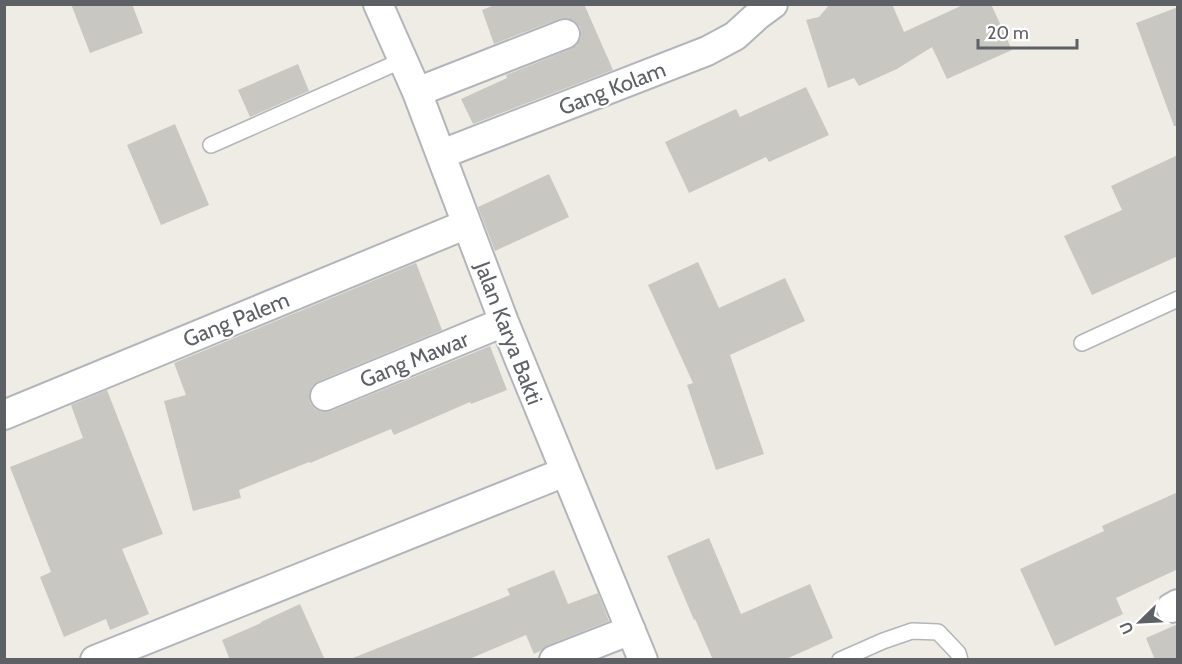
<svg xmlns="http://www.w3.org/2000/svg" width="1182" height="664" font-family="Cabin,sans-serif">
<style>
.building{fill:#c9c7c2}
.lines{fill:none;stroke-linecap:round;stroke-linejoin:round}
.lane-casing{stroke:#b2b5b9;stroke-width:18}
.street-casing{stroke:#b2b5b9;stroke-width:32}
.lane{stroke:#fff;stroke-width:15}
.street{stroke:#fff;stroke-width:28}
.labels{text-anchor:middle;stroke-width:4.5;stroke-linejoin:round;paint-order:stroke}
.street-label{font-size:22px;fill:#5d6064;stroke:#fff}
</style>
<rect width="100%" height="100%" fill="#eeece5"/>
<path class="building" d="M71,4H132L143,33L90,53Z
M497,4H584L613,70L473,124L461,99L507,78L506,75L571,49L577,45L581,37L580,27L575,21L567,18L559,19L494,44L482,10Z
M830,4H892L904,32L965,4H991L1012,50L947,79L932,47L897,69L859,86L854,78L828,88L806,20L819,17Z
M1178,7V126H1174L1136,23Z
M298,64L309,91L250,117L238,90Z
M806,87L829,135L769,162L766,157L689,193L665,142L736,109L740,117Z
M175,124L209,205L161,225L127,145Z
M1178,155V256L1092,295L1064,236L1122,210L1111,186Z
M549,174L569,217L495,251L478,207Z
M698,262L719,308L785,278L805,321L730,355L764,454L716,470L687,385L693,383L648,285Z
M416,263L442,330L319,381L312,386L309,393L310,403L315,409L322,412L331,411L490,346L507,390L471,404L470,402L394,435L391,429L310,463L309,462L239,490L241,498L193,511L164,401L186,395L174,363Z
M107,390L163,534L122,549L149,614L110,630L106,619L64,637L40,577L51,572L10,467L83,438L71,405Z
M1178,492V569L1116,598L1123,614L1055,646L1020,569L1104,531L1102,526Z
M709,538L741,614L810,584L833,638L784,660H713L695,619L694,620L667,556Z
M554,570L568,604L598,593L609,621L548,645L540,651L534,654L526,635L467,660H353V658L510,595L507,589Z
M300,604L325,660H230L222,640L261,623V622Z
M1178,624V660H1155L1146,638Z"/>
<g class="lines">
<defs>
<path id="lane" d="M211,145L403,60
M1082,343L1178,299
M840,660L883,641L912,631L938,632L958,653L960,660"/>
<path id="street" d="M378,4L417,92L504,322L643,660
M417,92L565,34
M442,154L707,51L735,36L758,15L773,4
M325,396L504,322
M4,415L467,224
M1171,608L1178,604
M95,660L565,472
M554,660L631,630"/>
</defs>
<use href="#lane" class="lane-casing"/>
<use href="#street" class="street-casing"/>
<use href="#lane" class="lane"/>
<use href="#street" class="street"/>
</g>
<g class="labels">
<g class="street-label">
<text transform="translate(612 88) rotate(-21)" y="8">Gang Kolam</text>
<text transform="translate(236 319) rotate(-22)" y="8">Gang Palem</text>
<text transform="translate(509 333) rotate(69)" y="8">Jalan Karya Bakti</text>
<text transform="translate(414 359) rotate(-22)" y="8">Gang Mawar</text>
</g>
</g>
<rect width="1182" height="664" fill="none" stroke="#5d6064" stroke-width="12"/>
<g transform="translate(1140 622) rotate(246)" stroke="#ffffff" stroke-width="4.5" paint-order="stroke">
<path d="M0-4.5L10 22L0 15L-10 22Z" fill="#5d6064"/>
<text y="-9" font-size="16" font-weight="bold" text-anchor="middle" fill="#5d6064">U</text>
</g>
<path d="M978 39v9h99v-9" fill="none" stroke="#5d6064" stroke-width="3"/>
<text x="987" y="39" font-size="18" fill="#5d6064" stroke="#ffffff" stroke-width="4.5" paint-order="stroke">20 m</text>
</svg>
